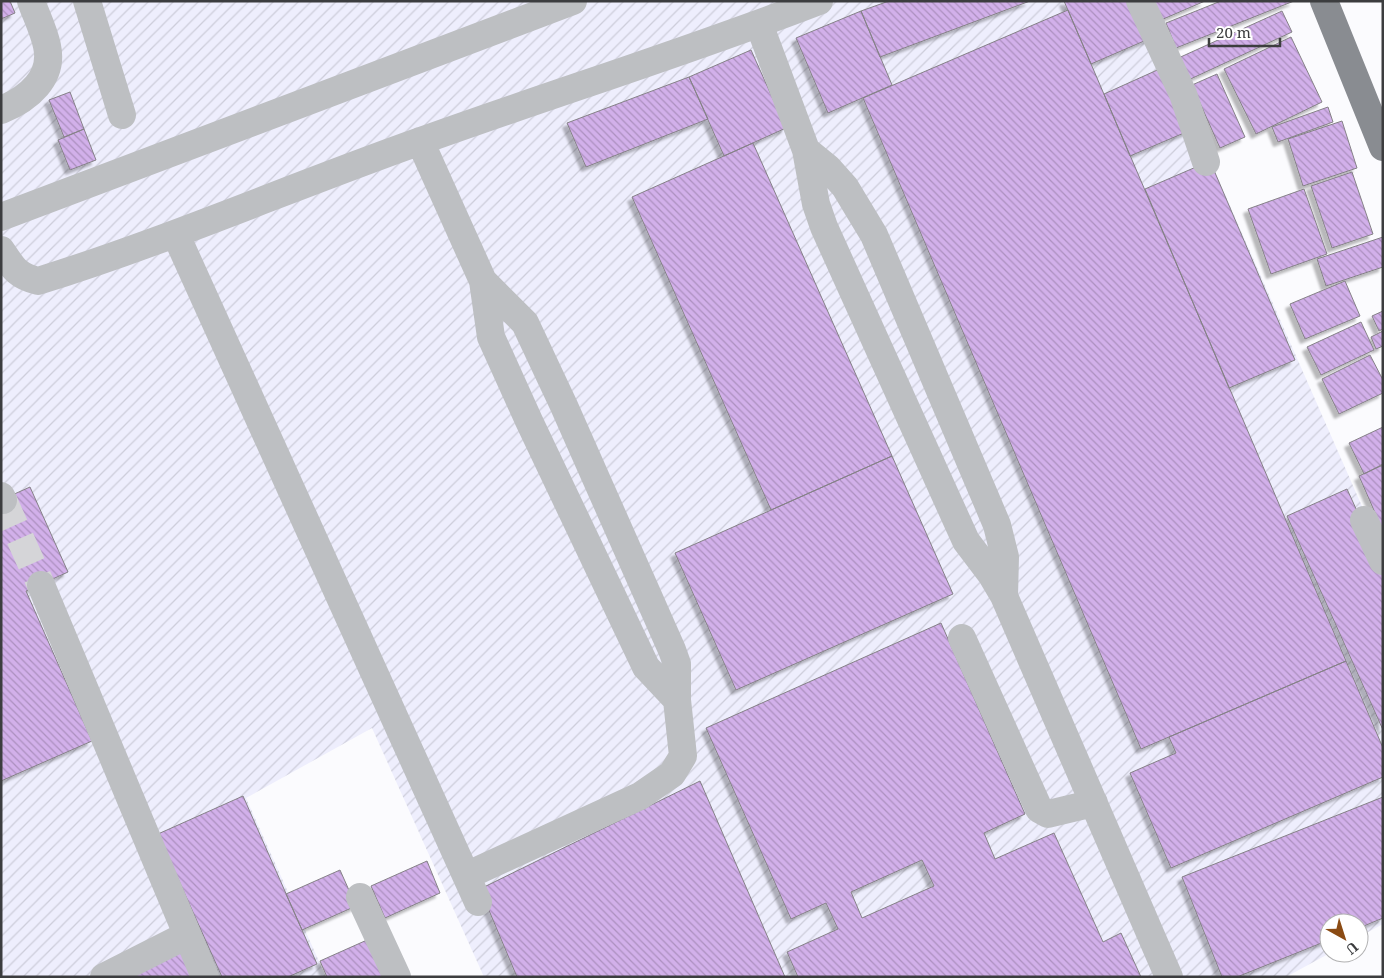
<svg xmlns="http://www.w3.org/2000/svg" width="1384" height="978" font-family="'Noto Serif',serif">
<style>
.industrial{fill:url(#industrial-furrows)}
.building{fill:url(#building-back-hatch);stroke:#858187;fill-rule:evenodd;filter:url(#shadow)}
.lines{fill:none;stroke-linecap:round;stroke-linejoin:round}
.minor-tunnel{stroke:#d5d5d8;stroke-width:28;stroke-dasharray:28 14;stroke-linecap:butt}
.minor{stroke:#bdbfc2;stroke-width:28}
.major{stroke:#898c91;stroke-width:28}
</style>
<defs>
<pattern id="industrial-furrows" width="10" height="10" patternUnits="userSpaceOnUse" patternTransform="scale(1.25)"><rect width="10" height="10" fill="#eeeefd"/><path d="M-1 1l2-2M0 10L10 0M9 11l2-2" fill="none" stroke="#cdcdda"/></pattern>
<pattern id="building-back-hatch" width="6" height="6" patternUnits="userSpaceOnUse" patternTransform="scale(1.25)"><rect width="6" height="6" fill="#d2b0ea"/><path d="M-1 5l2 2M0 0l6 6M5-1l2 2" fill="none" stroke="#ac90bf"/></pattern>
<filter id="shadow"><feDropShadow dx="-4.5" dy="4.5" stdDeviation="1" flood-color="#0004"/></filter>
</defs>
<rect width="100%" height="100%" fill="#fbfbfe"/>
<path class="industrial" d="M1,1H1140L1383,554V924L1359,937V923H1329L1330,953L1286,977H484L372,728L246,798L326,977H1Z"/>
<path class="building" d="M1,1H10L15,13L1,19Z
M889,1H1030L880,57L861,11Z
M1064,1H1135L1151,38L1091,64Z
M1153,1H1205L1161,20Z
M1221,1H1294L1176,48L1166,23Z
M1068,10L1346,661L1141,749L863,98Z
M861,11L892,85L828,113L796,38Z
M1282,11L1292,32L1184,82L1174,60Z
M1291,37L1322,102L1256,134L1224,69Z
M751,50L786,128L724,156L689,77Z
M1164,67L1191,130L1130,156L1104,94Z
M1217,74L1245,137L1220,148L1192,85Z
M689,77L708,119L586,167L567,123Z
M70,92L84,129L64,137L49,100Z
M1328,107L1333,122L1278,142L1272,127Z
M1342,121L1357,168L1303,186L1288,139Z
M84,129L96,160L70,170L58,140Z
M753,143L892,456L771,510L632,197Z
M1210,161L1295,360L1229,388L1145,189Z
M1352,172L1373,234L1332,248L1311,186Z
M1304,189L1327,254L1271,274L1248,209Z
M1383,237V267L1326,286L1317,259Z
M1345,281L1360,316L1305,339L1290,304Z
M1383,311V329L1379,331L1372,316Z
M1361,322L1374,350L1321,375L1307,347Z
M1383,331V346L1376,349L1371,337Z
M1370,355L1383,380V393L1339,414L1322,379Z
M1383,427V464L1364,474L1349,443Z
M892,456L953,594L736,690L675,553Z
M1383,465V531L1359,476Z
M30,487L68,572L26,591L92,741L1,781V500Z
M1347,489L1383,568V730L1287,516Z
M941,623L1025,814L984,833L995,859L1054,833L1103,942L1121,933L1141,977H798L787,952L838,929L826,903L791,919L706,728ZM922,860L934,886L862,918L851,892Z
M1346,661L1383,748V777L1171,868L1130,773L1176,753L1169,737Z
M700,781L785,977H517L480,889Z
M243,796L317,964L288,977H222L158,834Z
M1383,797V918L1359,928V923H1329V940L1237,977H1222L1182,877Z
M427,861L440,893L385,918L371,886Z
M340,870L356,906L302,930L286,894Z
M367,940L383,977H327L320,961Z
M185,950L197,977H124Z"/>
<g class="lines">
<path class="minor-tunnel" d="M3,500L41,585"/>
<path class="minor" d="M87,1L122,115
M1140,1L1183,94L1206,162
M759,24L806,150L816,204L824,227L966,541L991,574L1004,596L1169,977
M1,110C28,99 54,78 47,46C44,31 36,15 31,1
M420,141L483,281L491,337L529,421L646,667L677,700
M806,150L828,168L845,187L874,235L997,525L1005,557L1004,596
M1,217L573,1
M176,235L478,902
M1,250C13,268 17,276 38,281C167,241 291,187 418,142C551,94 687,52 819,1
M1,496L3,500
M1364,520L1383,561
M41,585L205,977
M962,638L1039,809L1048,814L1094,803
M468,875L640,796L672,774L683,756L677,700V664L672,650L564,406L525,323L483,281
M360,897L397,977
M104,977L187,935"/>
<path class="major" d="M1324,1L1383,147"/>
</g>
<rect width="1384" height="978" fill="none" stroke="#3c3d3f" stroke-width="5"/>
<g transform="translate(1344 938) rotate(141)"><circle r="24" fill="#ffffff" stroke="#b1b1b2"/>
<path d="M0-4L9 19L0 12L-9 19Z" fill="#8b4b13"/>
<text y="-8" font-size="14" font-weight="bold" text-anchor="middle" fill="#3c3d3f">U</text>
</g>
<path d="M1209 38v8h71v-8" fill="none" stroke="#3c3d3f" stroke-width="2.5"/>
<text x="1216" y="38" font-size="15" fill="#3c3d3f" stroke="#ffffff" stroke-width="4" paint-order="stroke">20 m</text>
</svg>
